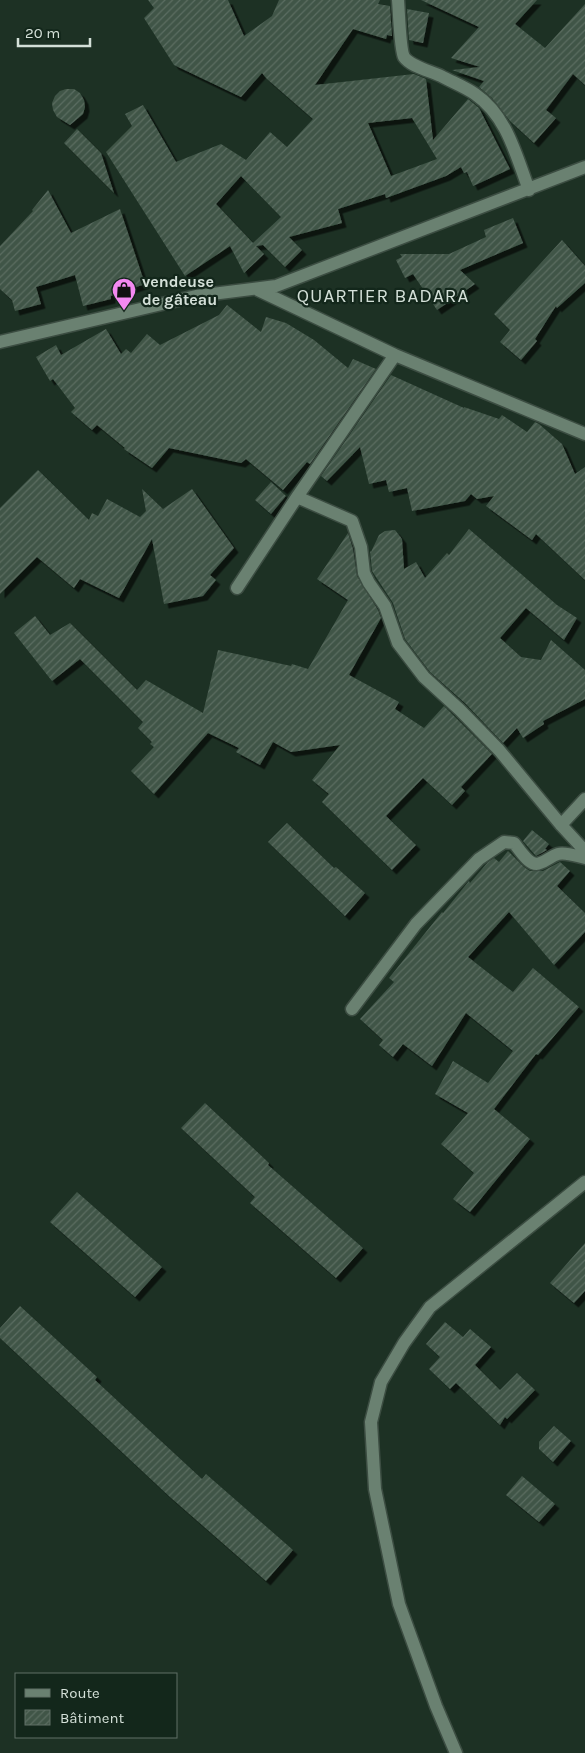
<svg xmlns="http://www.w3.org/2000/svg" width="585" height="1753" font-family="Karla,sans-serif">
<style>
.building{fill:url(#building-hatch);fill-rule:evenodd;filter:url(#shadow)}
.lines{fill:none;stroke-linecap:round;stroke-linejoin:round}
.minor-casing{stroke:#3c4d42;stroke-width:15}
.minor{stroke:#6a8171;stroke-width:12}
.labels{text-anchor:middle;stroke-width:4.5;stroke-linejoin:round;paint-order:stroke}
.poi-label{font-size:16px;font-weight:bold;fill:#d4e0d8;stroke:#13271b;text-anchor:start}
.quarter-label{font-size:19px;letter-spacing:1px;fill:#d4e0d8;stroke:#13271b}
</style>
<defs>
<pattern id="building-hatch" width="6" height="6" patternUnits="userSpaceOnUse" patternTransform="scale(1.25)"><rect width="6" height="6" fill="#405547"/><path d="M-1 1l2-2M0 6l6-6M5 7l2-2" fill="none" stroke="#5b6d61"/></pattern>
<filter id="shadow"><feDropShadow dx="4.5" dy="4.5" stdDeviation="0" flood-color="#0009"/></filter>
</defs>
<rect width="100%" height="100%" fill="#1d3124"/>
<path class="building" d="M148,0H228L244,36L272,16L279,0H380L378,4L390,6L392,36L387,35L386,39L353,29L315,85L414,74L426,79L433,140L468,99L479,108L510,169L473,186L467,172L464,173L461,167L446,176L386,198L385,194L338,209L342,223L289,237L302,250L285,267L263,245L256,246L264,254L244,273L230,246L185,276L106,152L132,126L125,114L143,105L176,162L221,144L246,160L270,132L287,147L313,119L267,79L262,73L241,97L174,65L144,18L154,8ZM412,118L437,159L391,176L368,123ZM241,176L281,217L253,243L216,204Z
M421,0H537L515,24L545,48L585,4V85L573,74L546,110L556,118L534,143L510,121L492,98L479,87L484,81L452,70L480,67L451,58L479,27Z
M407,9L429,13L423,43L409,40Z
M66,89H74L80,93L84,100L85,107L83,114L70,125L57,117L53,110L52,103L55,96L60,91Z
M77,129L101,153L114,193L64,143Z
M48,190L71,233L120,209L145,284L111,296V299L83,306L75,275L36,287L41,304L15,311L12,300L0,289V246L33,211L32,210Z
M513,218L523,243L460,270L475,284L437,310L413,274L405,278L396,260L402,257L400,254H449L486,237L484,230Z
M562,240L585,266V283L557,308L556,306L535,339L537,341L521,360L500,342L510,330L494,314Z
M227,305L261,332L266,317L286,323L314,340L348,368L353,359L376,369L310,464L307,462L283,490L246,459L241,463L169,448L152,468L124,449L125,448L97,425L92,430L71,412L75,408L53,379L50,381L36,357L56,345L61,355L106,329L121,354L126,349L131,353L147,334L160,345L219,315Z
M391,375L464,408V407L499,419L502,415L527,432L535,422L539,424L562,444L575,474L585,467V580L536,534L532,540L486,506L494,496L477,499L471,494L465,501L412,511L407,488L389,492L386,480L369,484L360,447L327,481L321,476Z
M38,470L89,520L92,513L98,516L107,499L140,517L146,511L142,489L163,509L192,489L234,548L210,575L216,580L203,596L164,604L152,539L119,598L80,579L74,588L37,557L0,594V508Z
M271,482L286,496L271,514L255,500Z
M469,529L557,605L577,618L564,640L526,608L500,638L521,657L541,660L551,640L585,670V699L543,721L544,724L523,738L517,728L503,743L466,704L430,672L405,639L393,603L372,571L370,551L371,552L379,535L385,531L395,530L402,539L404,569L416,562L425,578L447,553L449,555Z
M348,533L353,549L357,576L378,610L381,618L349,675L399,702L395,709L424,728L444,706L492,754L461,787L465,791L452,805L423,778L386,816L416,845L392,870L322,802L329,794L312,780L340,745L291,752L273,742L260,765L236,752L239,748L208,733L154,794L131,771L154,747L150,744L152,742L138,728L143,722L80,659L52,681L14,633L35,616L50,635L70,623L137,690L146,680L203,713L218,650L291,666L292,664L308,669L348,600L317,579Z
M287,823L334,868L336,867L365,893L345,916L268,842Z
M532,830L549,844L545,849L547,850L536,856L523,841Z
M508,851L524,867L530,871H543L560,862L570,871L557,886L585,913V932L554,965L509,912L468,957L513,992L533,968L579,1007L538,1055L536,1054L494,1109L530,1139L470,1212L453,1199L474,1173L441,1144L468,1113L435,1094L453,1061L488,1083L513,1051L466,1013L432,1066L403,1044L393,1057L379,1045L383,1040L360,1019L394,982L389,978L442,912L443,913L469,881L470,883L488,862L494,858L499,862Z
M205,1103L269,1163L268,1165L363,1248L336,1278L250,1203L255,1197L181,1128Z
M77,1192L162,1267L135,1297L50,1222Z
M585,1243V1291L574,1303L550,1283Z
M20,1306L97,1377L95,1380L202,1479L206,1474L293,1550L266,1581L170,1497L0,1338V1328Z
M445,1322L463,1337L470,1329L491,1347L475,1365L500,1390L517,1373L535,1390L507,1419L505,1417L500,1425L456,1383L450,1389L429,1369L440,1357L426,1344Z
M554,1426L571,1441L553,1462L539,1449V1442Z
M522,1476L555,1504L539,1522L506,1495Z"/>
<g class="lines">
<defs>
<path id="minor" d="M398,0C399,11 400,50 404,57C411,67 431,71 441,76C452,82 465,87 475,94C507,116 516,155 529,190
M258,290L395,355L585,434
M0,342L196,296L276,286L585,167
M297,497L352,521L361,547L364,573L369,583L385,606L398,643L424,677L460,710L499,750L561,825L585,851
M237,588L297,497L395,355
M561,825L585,799
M352,1009L416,924L479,859L504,842L514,843C520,850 530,868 540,863C547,861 551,856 558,854C566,852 576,856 585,858
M456,1753L436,1706L399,1604L375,1489L371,1422L381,1382L404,1343L430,1307L585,1182"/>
</defs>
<use href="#minor" class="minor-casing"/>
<use href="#minor" class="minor"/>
</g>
<defs>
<symbol id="shop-pin" viewBox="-11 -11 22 30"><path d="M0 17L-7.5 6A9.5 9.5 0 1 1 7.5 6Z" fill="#f389f1" stroke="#13271b"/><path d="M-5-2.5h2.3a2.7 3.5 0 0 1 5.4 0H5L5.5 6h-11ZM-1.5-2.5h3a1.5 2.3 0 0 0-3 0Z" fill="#111"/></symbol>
</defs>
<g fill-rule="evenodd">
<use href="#shop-pin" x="110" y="276" width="28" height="38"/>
</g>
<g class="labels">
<g class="poi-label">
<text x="142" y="287">vendeuse<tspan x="142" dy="18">de gâteau</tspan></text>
</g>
<g class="quarter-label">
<text x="383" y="302">QUARTIER BADARA</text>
</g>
</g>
<rect x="15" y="1673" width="162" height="65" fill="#13271b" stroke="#607167"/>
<rect x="25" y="1689" width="25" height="8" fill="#6a8171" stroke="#607167"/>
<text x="60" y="1698" font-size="15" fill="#d4e0d8">Route</text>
<rect x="25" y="1710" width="25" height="15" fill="url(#building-hatch)" stroke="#607167"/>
<text x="60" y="1723" font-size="15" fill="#d4e0d8">Bâtiment</text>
<path d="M18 38v8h72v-8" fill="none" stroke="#d4e0d8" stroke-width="2.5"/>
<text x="25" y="38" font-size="15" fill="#d4e0d8" stroke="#13271b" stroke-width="4" paint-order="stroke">20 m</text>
</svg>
